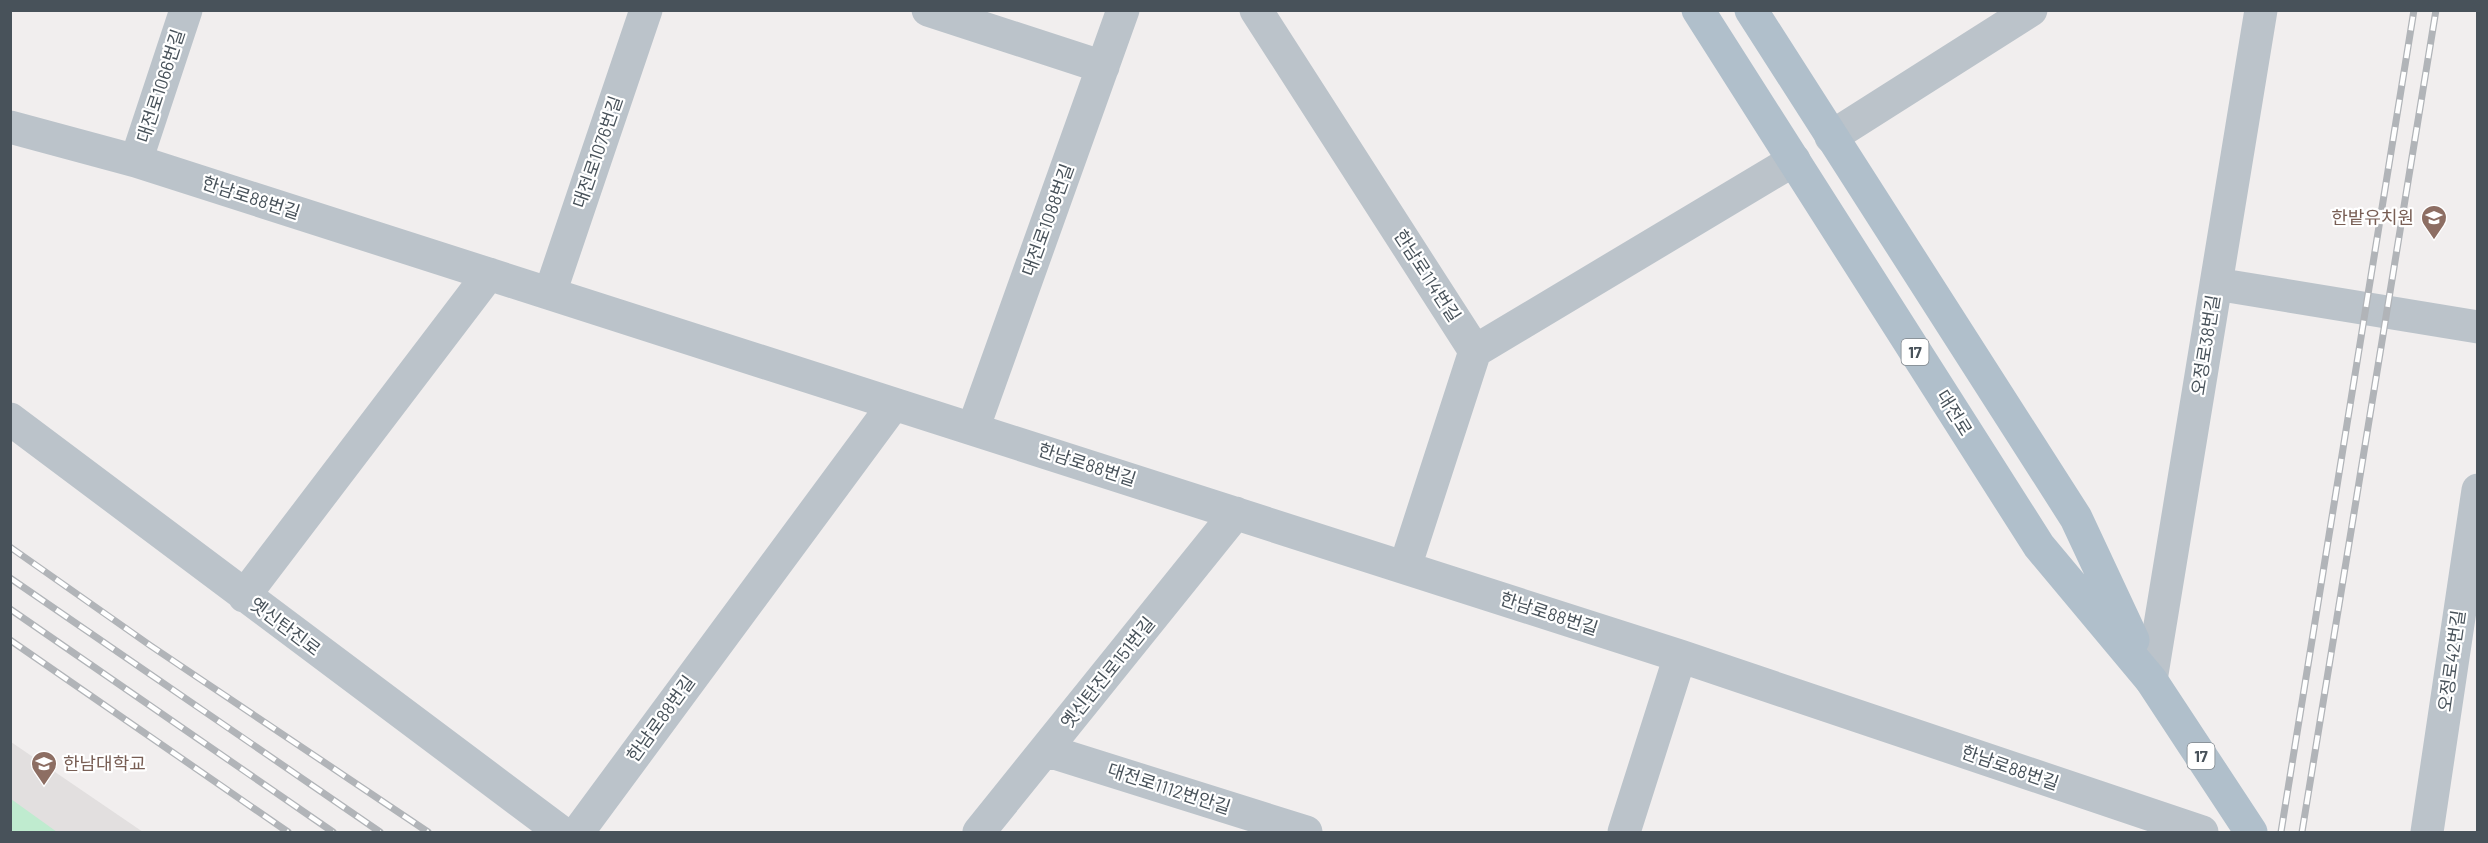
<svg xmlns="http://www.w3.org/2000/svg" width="2488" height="843" font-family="Barlow,'Noto Sans KR',sans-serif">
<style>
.education{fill:#e2dfdf}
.green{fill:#bfebcf}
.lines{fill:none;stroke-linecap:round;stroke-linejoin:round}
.minor{stroke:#bbc3ca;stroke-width:33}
.major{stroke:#b0bfcb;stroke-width:33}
.rail-casing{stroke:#b1b4b8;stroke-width:7}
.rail{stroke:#fff;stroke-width:4.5;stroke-dasharray:14;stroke-linecap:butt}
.labels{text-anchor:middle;stroke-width:4.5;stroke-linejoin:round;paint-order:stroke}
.shield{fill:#fff;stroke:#7f868c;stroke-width:1.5}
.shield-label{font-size:16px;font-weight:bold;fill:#48525a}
.street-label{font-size:18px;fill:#48525a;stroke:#fff}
.education-label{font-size:18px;fill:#785e54;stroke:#fff;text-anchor:end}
</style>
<rect width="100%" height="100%" fill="#f1eeee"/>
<path class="education" d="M11,742L143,832H11Z"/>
<path class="green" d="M10,799H11L57,832H11Z"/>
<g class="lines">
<path class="minor" d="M928,10L1103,67
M1256,10L1475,351L1405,567
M10,127L136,161L1680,656L2202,832
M1831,137L2031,10
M136,161L186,10
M2216,284L2478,327
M550,293L646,10
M1475,351L1794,160
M10,419L561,832
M973,429L1123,10
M244,596L489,274
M2151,680L2261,10
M1045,750L1306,832
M578,832L894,404
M979,832L1236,513
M1624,832L1680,656
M2427,832L2478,490"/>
<path class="major" d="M1698,10L2039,546L2151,680L2251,832
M1751,10L2076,518L2133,640"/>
<defs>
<path id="rail" d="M10,547L151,646L428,832
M10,578L380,832
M10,609L333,832
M10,640L288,832
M2281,832L2414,10
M2302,832L2436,10"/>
</defs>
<use href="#rail" class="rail-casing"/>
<use href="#rail" class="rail"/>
</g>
<defs>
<symbol id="school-pin" viewBox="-11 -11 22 30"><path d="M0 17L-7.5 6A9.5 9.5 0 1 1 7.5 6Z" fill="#8d6e63" stroke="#fff"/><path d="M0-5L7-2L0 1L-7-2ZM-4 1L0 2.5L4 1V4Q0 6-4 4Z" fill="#fff"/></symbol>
<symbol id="university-pin" viewBox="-11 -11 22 30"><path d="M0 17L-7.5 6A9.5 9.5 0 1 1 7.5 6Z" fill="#8d6e63" stroke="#fff"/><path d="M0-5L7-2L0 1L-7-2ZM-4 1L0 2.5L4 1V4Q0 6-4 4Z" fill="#fff"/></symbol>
</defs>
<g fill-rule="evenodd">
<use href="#school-pin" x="2419" y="203" width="30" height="40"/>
<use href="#university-pin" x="29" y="749" width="30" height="40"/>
</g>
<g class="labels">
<g class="shield">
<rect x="1901.5" y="339" width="27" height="26" rx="4.5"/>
<rect x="2187.5" y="743" width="27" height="26" rx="4.5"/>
</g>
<g class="shield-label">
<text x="1915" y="358">17</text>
<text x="2201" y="762">17</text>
</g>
<g class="street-label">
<text transform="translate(161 86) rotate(-72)" y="6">대전로1066번길</text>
<text transform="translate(598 152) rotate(-71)" y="6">대전로1076번길</text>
<text transform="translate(251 198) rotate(18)" y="6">한남로88번길</text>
<text transform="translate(1048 220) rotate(-70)" y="6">대전로1088번길</text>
<text transform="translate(1427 276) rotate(57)" y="6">한남로114번길</text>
<text transform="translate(2206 345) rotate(-81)" y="6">오정로38번길</text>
<text transform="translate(1954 413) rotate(58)" y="6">대전로</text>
<text transform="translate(1087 465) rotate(18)" y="6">한남로88번길</text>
<text transform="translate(1549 614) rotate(18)" y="6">한남로88번길</text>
<text transform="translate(285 627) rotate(37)" y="6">옛신탄진로</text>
<text transform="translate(2452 661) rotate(-82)" y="6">오정로42번길</text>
<text transform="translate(1108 673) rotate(-51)" y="6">옛신탄진로151번길</text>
<text transform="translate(661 719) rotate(-54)" y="6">한남로88번길</text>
<text transform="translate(2010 768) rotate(19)" y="6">한남로88번길</text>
<text transform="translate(1169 789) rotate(18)" y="6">대전로1112번안길</text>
</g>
<g class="education-label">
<text x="2414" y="224">한밭유치원</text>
<text x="63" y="770" text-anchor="start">한남대학교</text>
</g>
</g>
<rect width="2488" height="843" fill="none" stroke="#48525a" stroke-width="24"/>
</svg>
